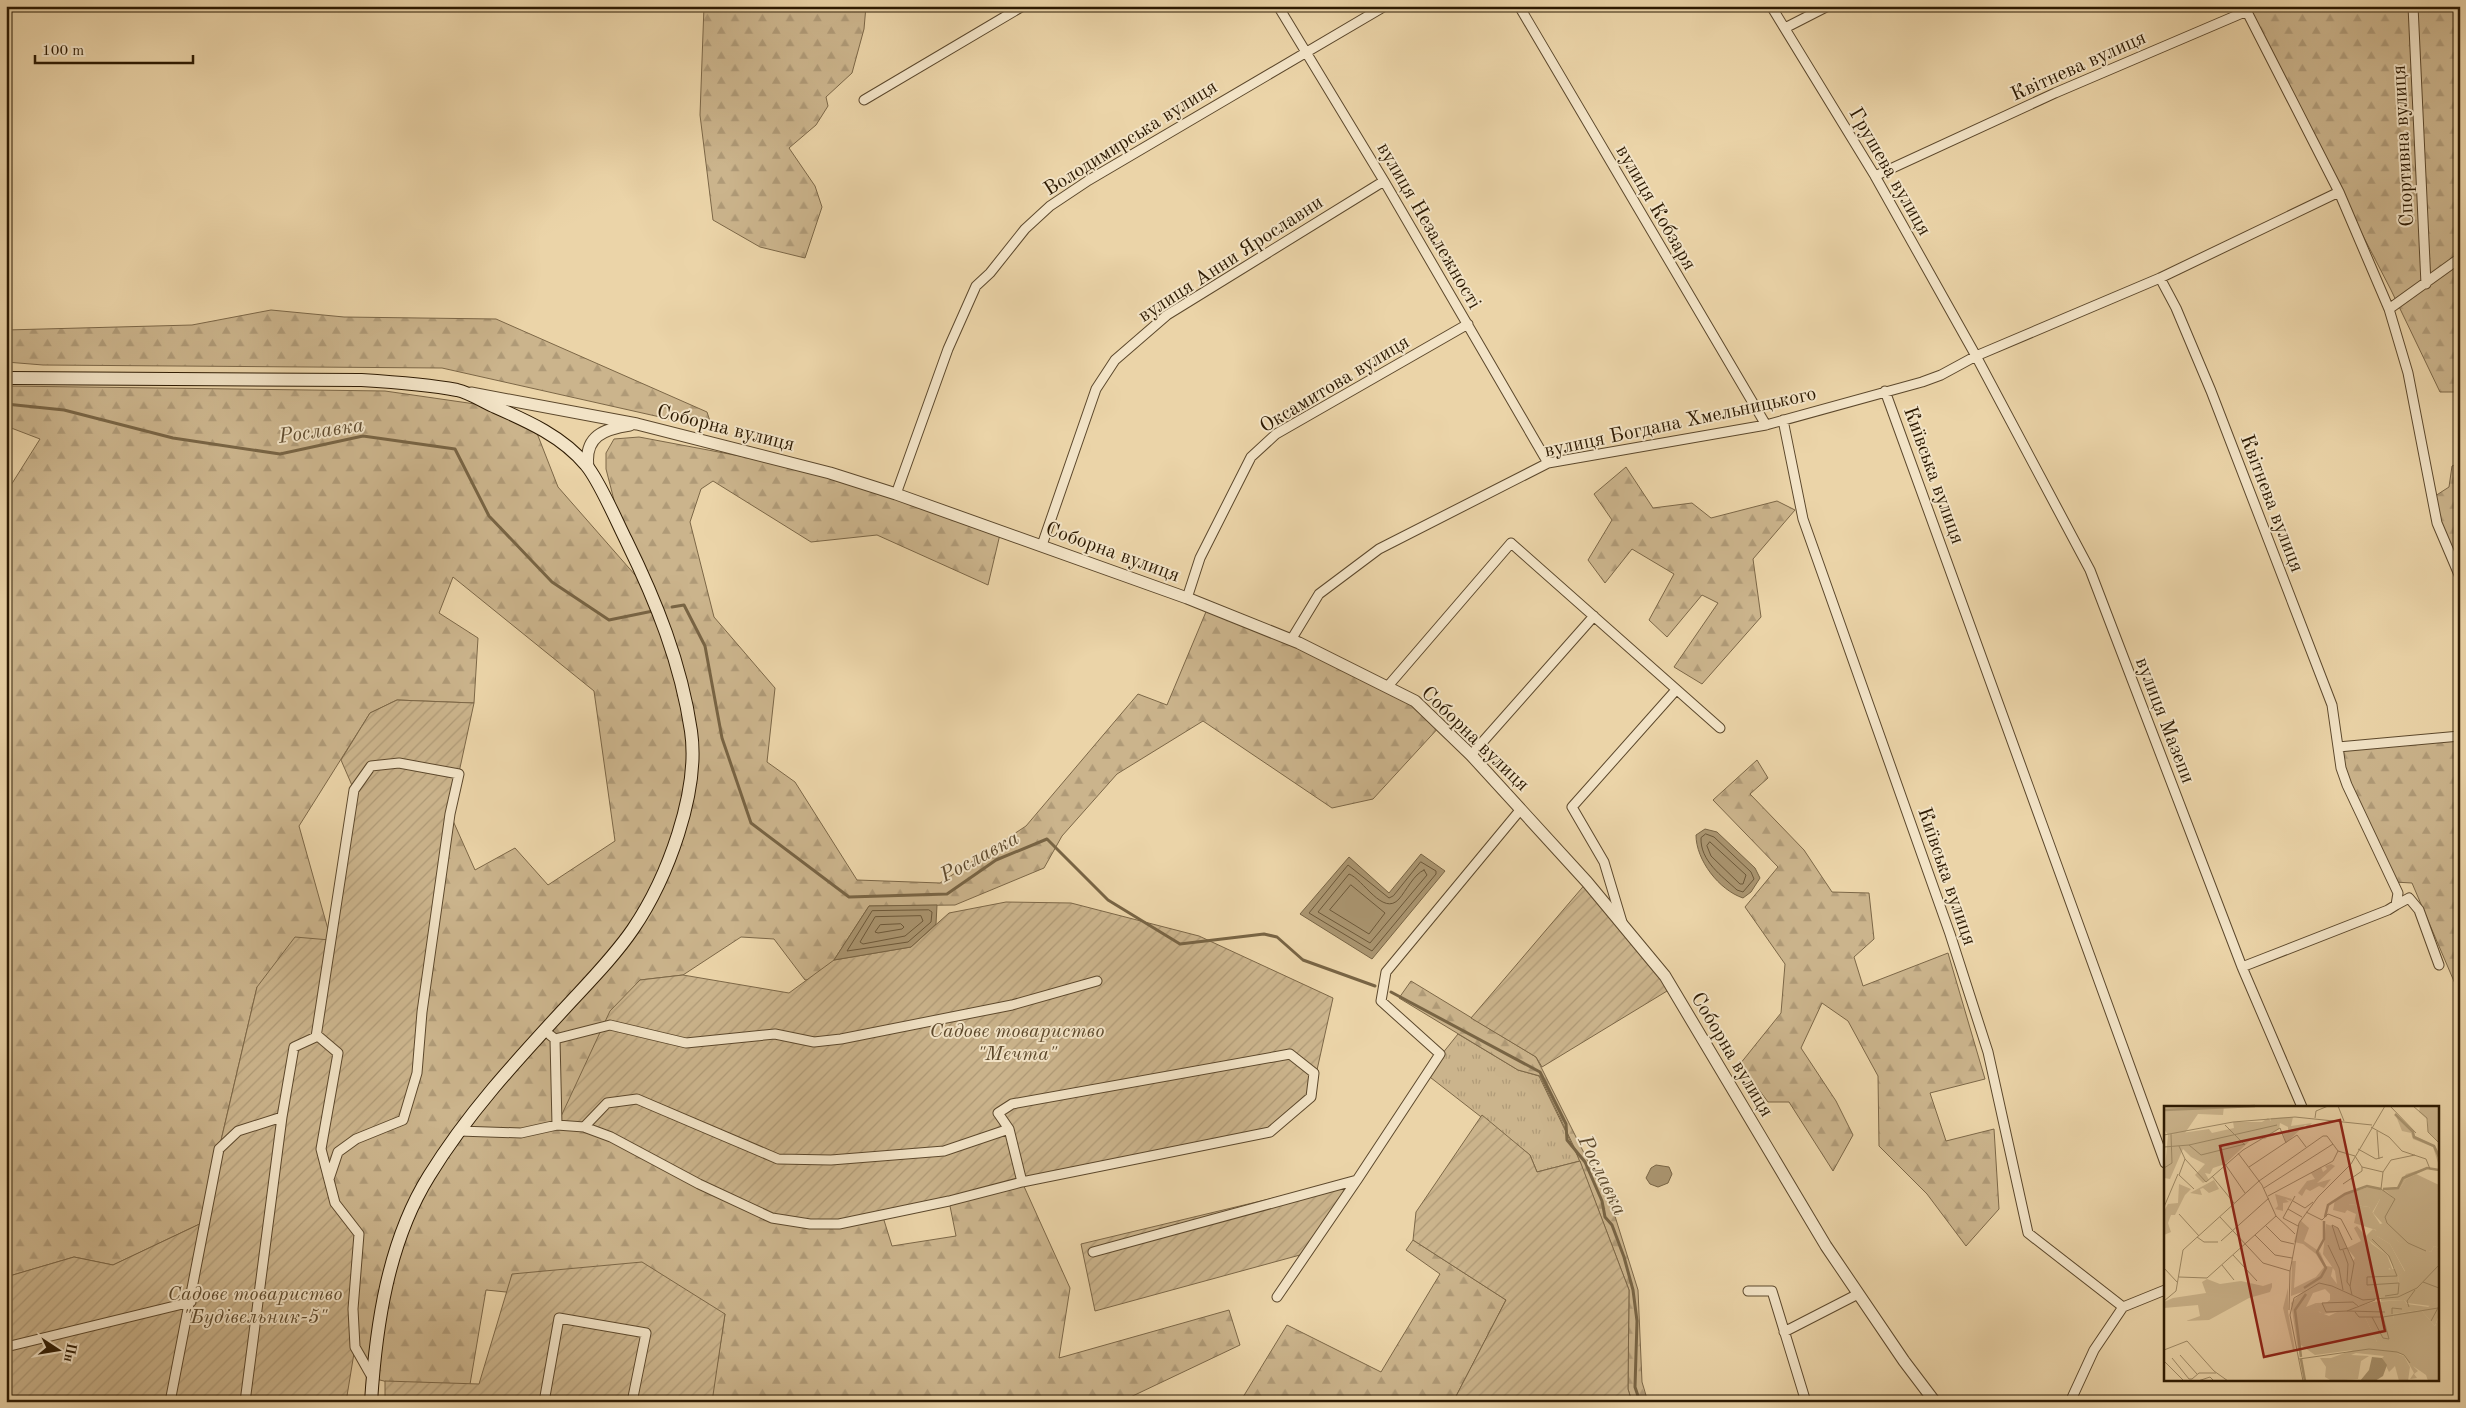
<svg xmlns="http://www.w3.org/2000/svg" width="2466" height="1408" font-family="'Old Standard TT',serif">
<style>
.grass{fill:url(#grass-tufts);stroke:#7c6747}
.forest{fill:url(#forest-firs);stroke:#7c6747}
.garden{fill:url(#garden-furrows);stroke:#7c6747}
.water{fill:#aa9570;stroke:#786444}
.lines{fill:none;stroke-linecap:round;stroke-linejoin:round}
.shore{stroke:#6c5839;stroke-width:1}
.stream{stroke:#786444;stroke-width:3}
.minor-casing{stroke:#5c482c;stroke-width:11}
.tertiary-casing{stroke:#5c482c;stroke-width:13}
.secondary-casing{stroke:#2d1a02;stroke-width:14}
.minor{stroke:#f2e3c6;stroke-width:9}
.tertiary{stroke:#f2e3c6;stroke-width:11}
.secondary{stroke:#f2e3c6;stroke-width:12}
.labels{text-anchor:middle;stroke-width:4;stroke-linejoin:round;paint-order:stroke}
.street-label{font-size:20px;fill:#2d1a02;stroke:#f2e3c6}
.park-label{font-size:20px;font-style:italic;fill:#5c482b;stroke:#f2e3c6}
.water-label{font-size:21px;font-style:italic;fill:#5f4b2e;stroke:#f2e3c6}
.inset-river{fill:none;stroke:#aa9570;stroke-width:2.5}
.inset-road{fill:none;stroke:#9f8a66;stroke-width:1}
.view{fill:#8f2418;fill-opacity:0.15;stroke:#8f2418;stroke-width:2.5}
.inset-edge{fill:none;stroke:#2d1a02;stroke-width:2.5}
</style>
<defs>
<pattern id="grass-tufts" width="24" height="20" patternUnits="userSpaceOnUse" patternTransform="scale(1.25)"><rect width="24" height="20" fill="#cbb48c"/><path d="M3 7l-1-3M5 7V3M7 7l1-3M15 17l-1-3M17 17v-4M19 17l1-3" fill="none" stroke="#af9a77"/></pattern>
<pattern id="forest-firs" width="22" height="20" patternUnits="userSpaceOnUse" patternTransform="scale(1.25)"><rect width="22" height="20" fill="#cbb48c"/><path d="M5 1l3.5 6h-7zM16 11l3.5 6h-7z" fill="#af9a77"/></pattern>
<pattern id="garden-furrows" width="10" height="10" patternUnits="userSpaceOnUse" patternTransform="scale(1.25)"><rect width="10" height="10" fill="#cbb48c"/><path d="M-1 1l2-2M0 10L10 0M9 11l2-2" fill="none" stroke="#af9a77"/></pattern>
</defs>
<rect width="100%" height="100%" fill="#ebd4a8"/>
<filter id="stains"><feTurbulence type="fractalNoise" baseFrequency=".004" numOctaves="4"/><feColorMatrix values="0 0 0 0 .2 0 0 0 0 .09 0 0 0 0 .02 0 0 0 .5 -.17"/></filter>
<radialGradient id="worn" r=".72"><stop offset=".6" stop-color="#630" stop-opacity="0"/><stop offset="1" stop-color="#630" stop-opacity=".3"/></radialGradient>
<path class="grass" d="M1458,1034L1518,1070L1539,1076L1580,1161L1537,1172L1530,1155L1426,1074Z"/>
<path class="forest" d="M704,6H866L864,29L852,73L826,97L828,106L816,125L789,148L815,186L822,207L805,258L760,247L713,220L700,115Z
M2260,6H2460V392H2440L2391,290L2247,11Z
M271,310L344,317L496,319L707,412L710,421L669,419L442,368L43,365L6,362V330L192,325Z
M6,386L385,391L496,407L533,423L558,487L650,592L623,535L606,469V453L614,439L639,437L830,473L1001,530L988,585L877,535L811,542L713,481L701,489L690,522L714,617L775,688L767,762L795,782L857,880L940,883L1026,826L1138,694L1167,705L1208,607L1388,686L1441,725L1373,799L1332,808L1203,721L1117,774L1062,836L1044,868L955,905L869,906L834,960L835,978L805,980L774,939L741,937L683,975L640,980L584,1127L883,1217L892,1246L956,1236L949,1201L1022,1182L1070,1288L1059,1358L1229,1310L1240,1345L1120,1402H699L717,1366L725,1314L486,1290L467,1402L372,1378L355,1347L335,1203L329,1179L450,814L475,870L515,848L548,885L615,841L594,691L453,577L439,613L478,638L474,703L397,700L370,713L299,826L331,940L257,987L219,1149L206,1221L113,1265L74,1257L6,1277V493L40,439L6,426Z
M2460,463V577L2432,498L2449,487L2452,466Z
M1626,467L1653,508L1692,503L1711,518L1777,501L1795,510L1753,559L1761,617L1702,684L1674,667L1718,603L1702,595L1667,637L1649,620L1674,574L1632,549L1605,583L1588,560L1612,520L1594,494Z
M2456,737L2460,794V987L2456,986L2412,883L2394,882L2354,799L2338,747Z
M1757,760L1768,778L1750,794L1804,850L1832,892L1869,893L1874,939L1854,957L1863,986L1948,953L1985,1079L1930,1093L1946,1141L1994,1129L1999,1209L1966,1246L1927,1194L1879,1146L1878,1076L1848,1021L1822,1003L1801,1048L1836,1101L1853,1135L1833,1171L1789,1102H1768L1740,1064L1781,1013L1785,964L1745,907L1778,867L1713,800Z
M1411,981L1536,1057L1614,1213L1638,1290L1642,1382L1648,1402H1632L1628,1389L1629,1290L1575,1149L1540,1076L1518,1070L1399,998Z
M1413,1240L1506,1300L1453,1402H1240L1287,1325L1381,1372L1440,1274L1406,1250Z"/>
<path class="garden" d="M397,700L474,703L450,814L417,1073L403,1120L338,1152L329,1179L335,1203L359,1234L355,1347L346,1402H6V1277L74,1257L113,1265L206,1221L219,1149L257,987L295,937L330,940L354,790L341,760L370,713Z
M1587,882L1672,988L1542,1067L1536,1057L1471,1018Z
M1006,902L1071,903L1199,936L1333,998L1311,1097L1270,1132L839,1224L772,1218L611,1137L557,1125L610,1011L640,980L683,975L789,993L834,960L911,947L949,913Z
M1482,1115L1530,1155L1537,1172L1580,1161L1629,1290L1628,1389L1632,1402H1453L1506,1300L1413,1240L1416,1212Z
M1357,1178L1300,1255L1095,1311L1081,1244Z
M642,1262L725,1314L712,1402H385V1381L479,1384L512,1274Z"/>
<path class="water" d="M1705,829L1717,832L1755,868L1760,878L1751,892L1743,898C1719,890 1696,860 1696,835Z
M1421,854L1445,871L1372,959L1300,914L1349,857L1389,893Z
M937,905L936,924L911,947L834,960L869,906Z
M1656,1165L1669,1167L1672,1174L1668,1183L1658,1187L1650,1184L1646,1178L1651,1168Z"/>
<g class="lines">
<path class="shore" d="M1706,834L1714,837L1751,872L1754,879L1743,892L1737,890C1722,876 1700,861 1701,838Z
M1710,842L1746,875L1743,884H1740L1711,856L1707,846Z
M1421,862L1436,871V874L1372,951L1309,913L1348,865L1389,898L1393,896Z
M1424,870L1427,875L1370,943L1318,912L1349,874C1363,879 1383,917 1399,899C1406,891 1414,874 1424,870Z
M1351,885L1385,913L1369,934L1330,910Z
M929,910L932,912L931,922L908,942L847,951L872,911Z
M921,916L923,921L905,936L863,944L860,942L875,917Z
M901,924L904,927L902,929L878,933L875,932L880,925Z"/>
<path class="stream" d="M6,404L64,410L173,438L280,454L363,436L455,449L489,516L552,582L609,620L653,611
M672,607L684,605L705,646L722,738L751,823L849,897L947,894L996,860L1047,839L1108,900L1180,944L1264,934L1277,937L1303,960L1375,986
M1391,992L1540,1072L1566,1124L1567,1140L1585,1162L1602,1201L1605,1217L1612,1225L1624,1257L1633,1290L1637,1321L1635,1387L1640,1402"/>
<defs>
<path id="minor" d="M1278,6L1384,181L1548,463
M1519,6L1766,425
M1771,6L1875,176L1976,356L2090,570L2242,967L2302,1107
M2244,6L2339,192L2389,309L2408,373L2437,523L2460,577
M2413,6L2426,284
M1785,28L1828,6
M864,100L1023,6
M1875,176L2055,93L2247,11
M2160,278L2176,308L2211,391L2332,705L2341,768L2347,785L2398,893L2396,905L2388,910L2242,967
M2389,309L2460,258
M1885,391L2165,1163
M1783,420L1803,519L1950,934L1988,1052L2028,1233L2123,1307
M896,494L948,349L976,286L990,273L1025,229L1050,206L1089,180L1385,6
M1042,545L1096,389L1115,360L1167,315L1384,181
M1187,598L1200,558L1251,457L1276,434L1468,324
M1291,640L1319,594L1379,549L1548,463L1766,425L1922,382L1941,375L1976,356L2160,278L2339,192
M1388,686L1511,543L1720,728
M2338,747L2460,736
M1471,755L1594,616
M2396,905L2409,898L2419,910L2439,965
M1622,922L1604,862L1572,807L1676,690
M550,1035L555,1039L557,1125
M316,1037L354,790L371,766L399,763L459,774L450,814L422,1012L417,1073L403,1120L356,1139L338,1152L329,1179
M555,1039L610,1025L686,1043L775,1034L814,1042L841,1039L1012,1005L1097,981
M584,1127L607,1103L637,1099L778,1159L831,1160L944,1151L1009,1129
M459,1131L521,1133L557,1125L584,1127L611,1137L699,1184L772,1218L810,1224H839L949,1201L1022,1182L1270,1132L1311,1097L1314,1073L1290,1054L1012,1104L998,1113L1009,1129L1022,1182
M1093,1252L1357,1180L1440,1054L1381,1001L1386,972L1521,809
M1748,1291H1772L1806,1402
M1277,1297L1357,1180
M1784,1332L1858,1294
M6,1347L191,1302
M170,1402L219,1149L238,1131L282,1117
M245,1402L282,1117L294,1047L318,1036L338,1053L321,1149L335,1203L359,1234L353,1309L355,1347L372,1377
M544,1402L559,1318L646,1333L632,1402
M2070,1402L2094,1350L2123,1307L2165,1290
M2458,1402L2460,1396"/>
<path id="tertiary" d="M471,393L637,424L830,473L896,494L1187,598L1299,643L1415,701L1471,755L1587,882L1665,976L1826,1246L1904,1361L1935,1402
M588,467C584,436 604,429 630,425"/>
<path id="secondary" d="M6,378L360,380C392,382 425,384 457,390C470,393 482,401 493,406C527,421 562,436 586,465C599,480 616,520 626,540C656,601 681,663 691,731C700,792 667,879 633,929C614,957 588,983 565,1008C516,1061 467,1114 429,1176C388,1242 376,1325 371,1402"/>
</defs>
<use href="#minor" class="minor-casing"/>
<use href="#tertiary" class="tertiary-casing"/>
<use href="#secondary" class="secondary-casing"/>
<use href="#minor" class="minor"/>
<use href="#tertiary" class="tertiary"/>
<use href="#secondary" class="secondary"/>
</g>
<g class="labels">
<g class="street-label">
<text transform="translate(2078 65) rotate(-24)" y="7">Квітнева вулиця</text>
<text transform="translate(1130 137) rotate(-32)" y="7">Володимирська вулиця</text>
<text transform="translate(2402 146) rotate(-93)" y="7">Спортивна вулиця</text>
<text transform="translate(1891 171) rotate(60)" y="7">Грушева вулиця</text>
<text transform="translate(1657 207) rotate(60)" y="7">вулиця Кобзаря</text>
<text transform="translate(1430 225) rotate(60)" y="7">вулиця Незалежності</text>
<text transform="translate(1230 258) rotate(-33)" y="7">вулиця Анни Ярославни</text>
<text transform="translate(1334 383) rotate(-31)" y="7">Оксамитова вулиця</text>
<text transform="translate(1680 421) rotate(-12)" y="7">вулиця Богдана Хмельницького</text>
<text transform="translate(726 427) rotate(14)" y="7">Соборна вулиця</text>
<text transform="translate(1935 475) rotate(70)" y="7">Київська вулиця</text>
<text transform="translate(2273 503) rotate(69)" y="7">Квітнева вулиця</text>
<text transform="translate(1113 551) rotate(20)" y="7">Соборна вулиця</text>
<text transform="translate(2166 720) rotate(69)" y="7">вулиця Мазепи</text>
<text transform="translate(1476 738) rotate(44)" y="7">Соборна вулиця</text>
<text transform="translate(1948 876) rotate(71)" y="7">Київська вулиця</text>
<text transform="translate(1733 1054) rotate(59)" y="7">Соборна вулиця</text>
</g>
<g class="park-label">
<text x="1017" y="1037">Садове товариство<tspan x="1017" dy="23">"Мечта"</tspan></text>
<text x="255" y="1300">Садове товариство<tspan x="255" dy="23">"Будівельник-5"</tspan></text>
</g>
<g class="water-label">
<text transform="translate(321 430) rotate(-8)" y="7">Рославка</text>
<text transform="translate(979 856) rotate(-28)" y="7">Рославка</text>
<text transform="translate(1603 1175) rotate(64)" y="7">Рославка</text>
</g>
</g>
<g transform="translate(2164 1106)">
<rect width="275" height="275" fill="#ebd4a8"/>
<path d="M0,0H60L59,9L34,8L21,27L4,29L0,23ZM256,0H275V37L264,26V14L255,6ZM252,68L275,79V142L270,140L267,146L235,136L209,107L216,93H230L220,83L236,82L242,73Z" fill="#cbb48c"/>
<path d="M232,10L251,30L271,40L275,47V60L269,41L249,33L247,27L238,25ZM129,11L127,20L148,17L145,21L141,19L122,37L119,27L124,26V21L116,17L115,23L101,33L89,32L61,58L49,62L46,68L41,67L45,74L39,77L31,69L41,58L27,51L19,43L6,73L0,72L4,29L45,23L48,27L70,22L69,16H98L104,12L107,15V12ZM167,58L171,60L153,77L167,73L160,82L155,80L146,85L142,83L138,90L134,87L143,75L151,73L147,67L157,61L159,66L163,63L161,60ZM266,61L242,73L236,82L229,84L220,83L233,82L242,68ZM50,74L55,83L45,87L39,82L36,83L38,89L26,87ZM15,78L27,83L21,89L11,109H7L4,117L7,126L0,129V105L4,98L14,97ZM111,88L128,93L127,95L121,93L125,96L119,97V105L111,103L114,100ZM184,98L205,101L216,118L220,117L235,136L262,139V144L267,146L270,140L275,142V171L271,196L267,200L243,197L240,194L217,195V191L235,181L234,170L241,165L226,138L213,130L212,124L190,117L192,108L183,104L181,107ZM136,114L145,122L140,135L156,146L162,160L169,161L167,170L173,178L191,152L183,142L197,135L190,122L193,120L208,138L223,149L229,165L225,162L224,166L202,184L215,185L211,194L197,200L162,197L166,194V188L161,183L149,187L142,201L152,197L155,206L165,210L175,205L201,211L213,236L226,214L230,213L229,208L257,204L271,220L275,210V275H264L262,269L249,260L254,265L250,268L253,272L246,273L250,267L240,249L232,247L240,250L246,261L244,275H235L231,260L225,266L218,252L220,250L192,247L187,249L205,250L197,255L194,273L168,275L161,271L162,261L156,252H167L189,244L151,249L137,239L136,245L134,244L127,197L138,186L127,190L128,155H132L130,182L152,171L160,161L152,148L139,138L130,136ZM43,173L56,178L77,175L99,180L108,177V181L106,186L85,192L45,214L22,215L36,210L34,199L0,202V196L9,192L42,187L38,176ZM124,182V206L131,244H129L119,202Z" fill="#cbb48c"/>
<path d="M205,81L220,84L230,93L227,100V94L216,93L208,107L205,101L185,98L181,107L169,104L171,94L181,88ZM162,118L174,122L190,157L187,183L173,178L171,165L159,148ZM209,123L213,125V130L226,138L241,166L234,170L235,187L212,193L210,185L200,184L197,173L200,165L231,163L223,149L201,131ZM275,171V209L271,220L257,204L229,208L230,213L225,217L231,236H213L201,211H180L175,206L159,208L153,204L152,197L189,196L193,201L209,196L240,194L243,198L264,201L271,196L269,181Z" fill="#cbb48c"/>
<path d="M208,251L218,252L223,259L219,270L211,275H196L205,264Z" fill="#aa9570"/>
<path class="inset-river" d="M0,4L91,0M231,8L249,26L250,31L270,40L275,51M219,83L234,82L239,72L263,62L275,64M161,111L164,99L181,88L203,80L217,83M140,182L157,171L162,162L153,146L160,133V115M137,251L131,204L142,188M137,253L141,275"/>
<path class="inset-road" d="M174,0L180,15M226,0L252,27M249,0L263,12L264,26L275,37M151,12L152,5L164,0M61,19L81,39M207,21L225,31L238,45L262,53L266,63M213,25L215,53M0,29L69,16L131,11L208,19M25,39L37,49L81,38M15,40L21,53L15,69L30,83M0,41L25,39L113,19M194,43L212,53L219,51M174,45L191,50L198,61M74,47L98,79L112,110L131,128M21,53L42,76L79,44L116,22L122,37M61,58L81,87M85,61L133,29L142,41M0,62L8,57L7,28M219,66L217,83L231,93L221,111L223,117L244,137L262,145M48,70L70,97M179,78L198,65V61L219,66L227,54L251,49M100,82L169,38M104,90L169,55L174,45M131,90L119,112L134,120M129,95L141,102L149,96M0,101L14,68M124,103L138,111M142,106L158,114L164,108L177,113L188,134M15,108L35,130M56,111L99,157L126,165M101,119L117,135L130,138M91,129L111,149L128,152M33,131L40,136H54M208,133L225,150L233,170L203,171V179L235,177L234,188L221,190M57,135L105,92M164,139L175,162L179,184M183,142L176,144L168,119L174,122L190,157L186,180L188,189M179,144L184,158L183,176L186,180M69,149L93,175M58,159L70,174M0,162L13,176M15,171L43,172L112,110M259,176L275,182M211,194L183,205L221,206M0,195L12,185L19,144L95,75L159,30H163L174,45M245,201L243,195L251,184M125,204L126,165L135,117L154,91L187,58L221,0M183,205L162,206L158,197L189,196L195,201M191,206L195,211H219L274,202M228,208V202L238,203M208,211L219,232L225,233L219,211M267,215L275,200M0,244L23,235L50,265L64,275M16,249L33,268M8,252L25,273H28M135,253L205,243L233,246L240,249L246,257M0,255L20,275M28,273L35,267H52M34,275L46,271L50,275M139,275L126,209L130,192L155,177L168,180L199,194L234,191L253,182L275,159"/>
<path class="view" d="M176,14L221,225L100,251L56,40Z"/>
<rect width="275" height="275" class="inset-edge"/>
</g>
<rect width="2466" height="1408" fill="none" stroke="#ebd4a8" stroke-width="25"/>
<rect x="8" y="8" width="2451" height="1393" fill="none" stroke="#2d1a02" stroke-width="2.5"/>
<rect x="12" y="12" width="2441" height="1383" fill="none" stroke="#2d1a02"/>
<g transform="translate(58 1350) rotate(102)" stroke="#f2e3c6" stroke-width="4" paint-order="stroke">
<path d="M0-4L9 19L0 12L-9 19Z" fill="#2d1a02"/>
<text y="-8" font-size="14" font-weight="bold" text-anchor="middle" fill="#2d1a02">Пн</text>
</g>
<path d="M35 55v8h158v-8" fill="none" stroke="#2d1a02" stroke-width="2.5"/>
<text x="42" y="55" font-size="15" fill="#2d1a02" stroke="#f2e3c6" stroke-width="4" paint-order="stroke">100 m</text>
<rect width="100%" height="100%" filter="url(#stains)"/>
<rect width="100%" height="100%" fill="url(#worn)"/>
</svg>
